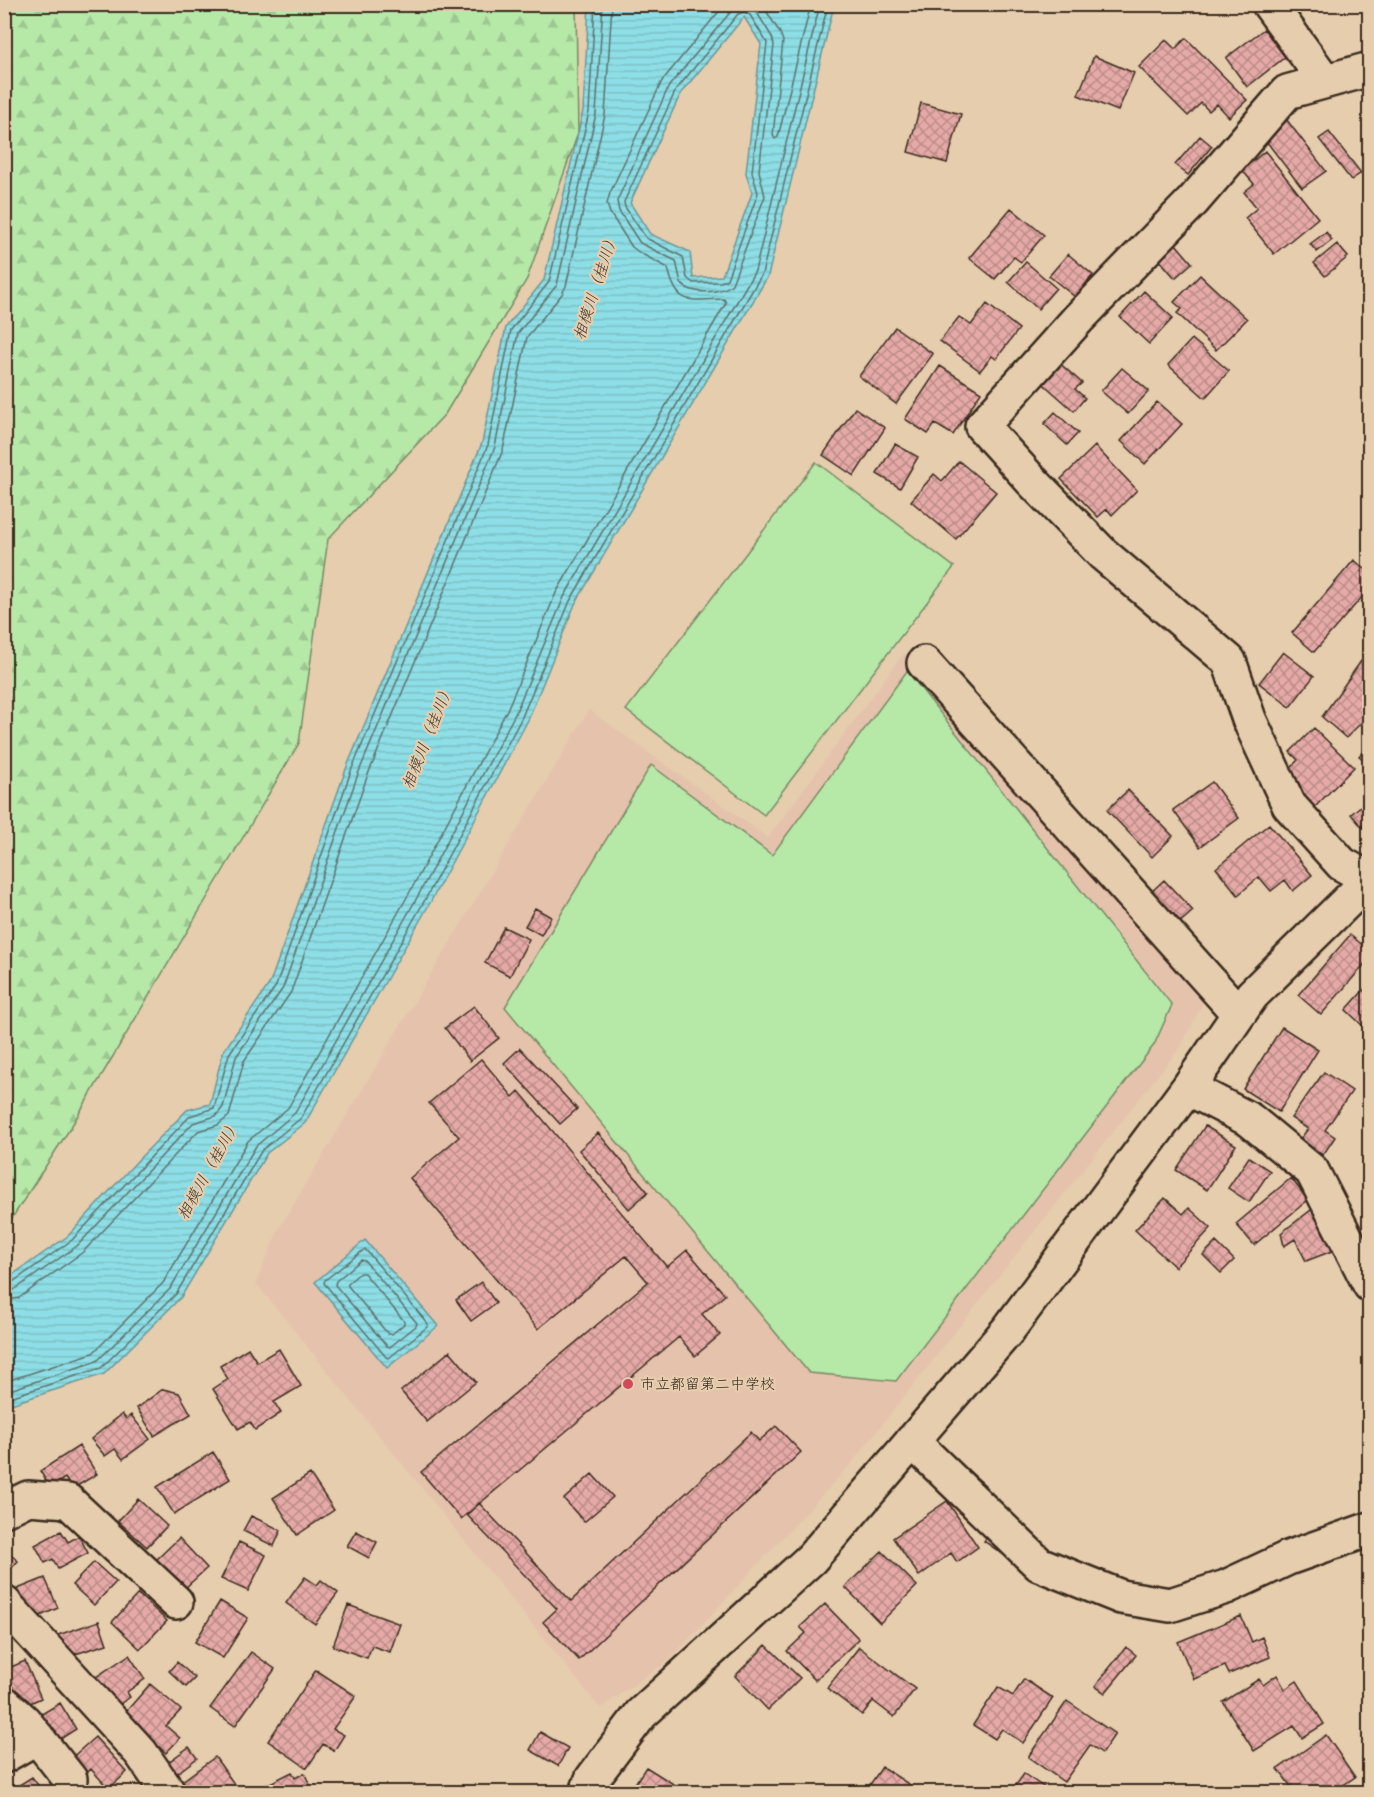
<svg xmlns="http://www.w3.org/2000/svg" width="1374" height="1797" font-family="'Playpen Sans','Klee One',sans-serif">
<style>
.built{fill:#e5c2ac}
.forest{fill:url(#forest-firs);stroke:#788963;stroke-width:1.5}
.pitch{fill:#b6e8a8;stroke:#788963;stroke-width:1.5}
.water{fill:url(#water-rules);stroke:#6c9696;stroke-width:1.5;fill-rule:evenodd}
.lines{fill:none;stroke-linecap:round;stroke-linejoin:round}
.shore{stroke:#5c726e;stroke-width:1.5}
.building{fill:url(#building-cross-hatch);stroke:#3b2a1e;stroke-width:1.5}
.minor-casing{stroke:#3b2a1e;stroke-width:38}
.minor{stroke:#e5cdae;stroke-width:33}
.poi-dot{fill:#d1495b;stroke:#e5cdae;stroke-width:2}
.labels{text-anchor:middle;stroke-width:4.5;stroke-linejoin:round;paint-order:stroke}
.poi-label{font-size:15px;fill:#3b2a1e;stroke:#e5cdae;text-anchor:start}
.water-label{font-size:16px;font-style:italic;fill:#433c32;stroke:#e5cdae}
</style>
<defs>
<pattern id="forest-firs" width="22" height="20" patternUnits="userSpaceOnUse" patternTransform="scale(1.5)"><rect width="22" height="20" fill="#b6e8a8"/><path d="M5 1l3.5 6h-7zM16 11l3.5 6h-7z" fill="#9dc790"/></pattern>
<pattern id="water-rules" width="6" height="5" patternUnits="userSpaceOnUse" patternTransform="scale(1.5)"><rect width="6" height="5" fill="#8ddee6"/><path d="M0 2.5h6" fill="none" stroke="#7bbfc5"/></pattern>
<pattern id="building-cross-hatch" width="8" height="8" patternUnits="userSpaceOnUse" patternTransform="scale(1.5)"><rect width="8" height="8" fill="#e5aaa7"/><path d="M0 0l8 8M0 8l8-8" fill="none" stroke="#bb8b87"/></pattern>
</defs>
<rect width="100%" height="100%" fill="#e5cdae"/>
<filter id="ink" filterUnits="userSpaceOnUse"><feTurbulence type="fractalNoise" baseFrequency=".0167" numOctaves="2"/><feDisplacementMap in="SourceGraphic" scale="12" xChannelSelector="R" yChannelSelector="G"/><feConvolveMatrix kernelMatrix="1 2 1 2 8 2 1 2 1" color-interpolation-filters="sRGB"/></filter>
<g filter="url(#ink)">
<path class="built" d="M904,653L1203,1003L1180,1047L850,1465L669,1660L600,1708L256,1283L279,1229L589,710L768,838Z"/>
<path class="forest" d="M5,4L576,5L578,133L527,279L445,414L328,539L299,743L71,1127L5,1229Z"/>
<path class="pitch" d="M816,462L954,567L764,815L626,710Z
M907,671L1172,1005L1154,1045L896,1381L809,1373L505,1007L651,765L772,855Z"/>
<path class="water" d="M589,5H834L768,276L575,604L528,720L431,901L305,1123L267,1153L181,1297L104,1374L5,1406V1280L68,1236L139,1159L187,1110L210,1104L223,1052L270,983L346,769L482,443L506,327L544,280L583,111ZM744,17L761,44L746,173L752,193L722,276L693,278L690,252L650,234L630,203L681,93Z
M365,1240L438,1326L387,1368L315,1282Z"/>
<g class="lines">
<path class="shore" d="M743,4L733,9L669,86L617,201L619,211L640,243L676,261L681,283C690,295 721,294 732,284L765,196L759,171L774,45L772,37L756,11L745,4
M762,4L780,33L783,41L773,135L775,139L778,137L811,4
M744,12L750,15L767,43L752,172L758,193L727,279L721,282L693,283L687,278L683,257L646,238L625,207L624,202L676,90L738,14Z
M365,1249L428,1324L427,1327L389,1358L386,1357L324,1283L325,1280Z
M361,1260L365,1261L417,1323L416,1326L390,1347L387,1346L335,1285L336,1281Z
M360,1273H364L404,1321V1324L392,1334H388L348,1286V1283Z
M4,1285L10,1284L72,1240L190,1116L214,1108L229,1054L276,986L351,771L488,445L511,330L549,282L589,112L595,4
M4,1292L14,1290L77,1246L193,1123L216,1116L223,1107L236,1057L283,988L358,774L495,447L518,333L557,285L596,114L603,4
M4,1301L19,1298L83,1252L198,1131L218,1125L229,1116L244,1061L291,992L367,777L503,450L527,337L562,294L566,286L605,115L612,4
M4,1382L93,1353L163,1283L248,1141L288,1108L411,890L507,710L556,593L726,303L724,299C689,300 677,307 668,268L640,253L632,247L610,213L607,204L610,193L662,81L725,4
M4,1392L97,1361L170,1289L256,1146L295,1113L419,894L515,714L564,597L755,271L820,4
M4,1399L101,1368L176,1294L262,1150L301,1118L426,898L522,717L570,601L762,274L828,4"/>
</g>
<path class="building" d="M1264,29L1285,57L1247,87L1226,58Z
M1186,38L1247,100L1229,117L1217,104L1209,111L1201,103L1188,116L1139,67L1166,40L1175,49Z
M1094,56L1134,73L1118,111L1078,95Z
M921,103L961,114L947,163L908,152Z
M1283,115L1326,171L1302,188L1260,133Z
M1329,132L1361,173L1351,180L1319,139Z
M1200,136L1212,146L1188,175L1175,165Z
M1265,151L1318,218L1274,254L1245,218L1257,208L1244,192L1254,184L1242,170Z
M1011,208L1044,235L1021,262L1014,257L995,279L969,258Z
M1326,232L1332,240L1317,252L1310,244Z
M1175,243L1192,263L1175,278L1157,257Z
M1337,244L1348,257L1325,276L1314,263Z
M1068,254L1093,275L1075,297L1049,276Z
M1026,262L1056,288L1038,309L1008,282Z
M1200,275L1247,319L1216,350L1177,313L1182,309L1174,302Z
M1144,291L1173,318L1149,344L1120,317Z
M987,304L1019,329L996,359L992,356L980,371L940,341L959,317L971,325Z
M895,327L933,354L896,404L859,376Z
M1192,339L1229,371L1205,398L1168,365Z
M1056,360L1082,383L1075,389L1085,398L1074,411L1039,380Z
M940,366L981,392L953,435L935,424L928,434L905,419Z
M1122,368L1149,391L1128,414L1101,391Z
M1157,402L1182,424L1145,464L1121,441Z
M855,408L885,428L854,476L823,455Z
M1055,412L1078,433L1067,445L1044,424Z
M895,444L918,457L900,488L877,474Z
M1095,446L1137,490L1112,515L1107,509L1098,517L1061,479Z
M959,461L996,492L956,539L911,501L934,474L942,481Z
M1354,560L1370,573V588L1314,652L1292,633Z
M1283,652L1314,676L1290,707L1259,683Z
M1361,661L1370,667L1365,719L1346,738L1322,717Z
M1314,728L1354,767L1315,807L1283,775L1298,760L1290,752Z
M1370,744V765L1359,756Z
M1212,782L1239,818L1200,847L1173,810Z
M1128,790L1173,836L1152,857L1107,810Z
M1370,798V820L1362,827L1351,814Z
M1269,824L1312,875L1293,891L1285,880L1271,891L1259,877L1238,895L1216,868Z
M1164,880L1193,911L1177,925L1149,894Z
M535,908L551,917L541,935L525,926Z
M504,927L529,939L510,976L485,963Z
M1350,935L1370,951V958L1321,1015L1298,995Z
M1370,983V1019L1363,1026L1346,1010Z
M474,1006L499,1038L470,1061L445,1028Z
M1282,1027L1318,1050L1279,1112L1243,1089Z
M520,1048L577,1109L560,1124L504,1063Z
M481,1059L513,1097L519,1091L667,1267L687,1250L725,1295L702,1314L720,1335L695,1356L679,1337L461,1519L421,1472L648,1282L626,1256L538,1329L410,1178L459,1137L429,1103Z
M1324,1072L1352,1091L1325,1130L1335,1137L1323,1155L1300,1139L1308,1129L1291,1118Z
M1205,1126L1236,1145L1207,1190L1176,1170Z
M598,1133L648,1192L629,1209L579,1150Z
M1249,1157L1270,1171L1249,1202L1228,1188Z
M1291,1178L1308,1200L1254,1245L1236,1224Z
M1165,1198L1183,1214L1189,1208L1211,1228L1175,1267L1135,1230Z
M1315,1207L1332,1251L1306,1261L1295,1239L1284,1246L1281,1233Z
M1216,1242L1234,1260L1221,1273L1203,1255Z
M481,1282L496,1303L471,1321L456,1300Z
M248,1348L257,1362L279,1349L301,1386L274,1402L281,1413L255,1430L250,1422L238,1429L213,1389L228,1379L220,1366Z
M450,1351L476,1382L427,1422L401,1391Z
M163,1389L179,1393L191,1414L154,1436L137,1408Z
M122,1414L126,1419L131,1415L150,1439L123,1459L115,1449L105,1456L91,1439Z
M776,1426L801,1452L579,1660L543,1622L557,1609L467,1515L479,1503L571,1601L751,1432L759,1441Z
M79,1446L97,1474L72,1489L65,1478L50,1487L40,1471Z
M213,1452L230,1479L174,1514L157,1487Z
M952,1456L985,1485L980,1491L947,1462Z
M310,1474L334,1510L297,1535L273,1498Z
M592,1474L613,1497L584,1522L564,1499Z
M138,1499L167,1526L147,1547L118,1521Z
M947,1501L978,1547L957,1562L951,1553L919,1576L893,1538Z
M251,1516L281,1530L274,1546L243,1531Z
M61,1531L68,1542L79,1536L88,1553L58,1569L53,1559L45,1563L35,1545Z
M356,1531L377,1542L369,1558L347,1546Z
M989,1534L1011,1560L984,1541Z
M179,1538L207,1568L183,1590L156,1560Z
M239,1542L266,1555L248,1591L221,1579Z
M4,1548L18,1561L9,1571L12,1574L4,1583Z
M882,1551L917,1586L880,1623L845,1587Z
M94,1562L116,1582L94,1605L72,1585Z
M305,1577L317,1585L321,1580L338,1593L315,1624L286,1603Z
M45,1578L58,1608L29,1621L15,1590Z
M138,1594L167,1621L140,1649L112,1622Z
M220,1601L248,1618L223,1658L195,1642Z
M825,1604L859,1639L815,1680L787,1651L806,1633L800,1627Z
M348,1605L400,1624L390,1652L372,1646L367,1658L333,1646Z
M1241,1616L1252,1642L1262,1637L1270,1657L1229,1674L1225,1666L1194,1679L1178,1642Z
M99,1621L107,1644L72,1655L70,1650L63,1652L58,1635Z
M766,1645L800,1678L768,1710L735,1676Z
M859,1647L915,1689L894,1717L873,1701L862,1715L827,1688Z
M1126,1647L1136,1655L1105,1693L1095,1686Z
M251,1652L275,1669L235,1726L210,1708Z
M129,1655L145,1679L127,1692L130,1697L116,1707L96,1677Z
M25,1661L41,1698L19,1708L4,1694V1670Z
M177,1662L195,1678L186,1687L169,1671Z
M316,1670L356,1696L333,1729L344,1735L334,1751L323,1744L307,1768L268,1741Z
M1277,1675L1285,1689L1297,1681L1324,1724L1302,1738L1294,1726L1254,1751L1223,1702L1259,1679L1263,1685Z
M1024,1679L1053,1698L1023,1743L1002,1729L995,1739L973,1725L998,1687L1013,1696Z
M150,1684L181,1710L166,1726L180,1738L166,1753L123,1715Z
M1067,1701L1115,1734L1102,1753L1090,1745L1064,1782L1028,1757Z
M60,1703L76,1729L51,1745L35,1718Z
M540,1732L568,1748L558,1766L530,1750Z
M1326,1735L1355,1777L1333,1792H1325L1321,1786L1311,1792H1295L1278,1769Z
M95,1737L127,1772L109,1789L91,1769L84,1776L69,1760Z
M189,1747L197,1758L176,1774L167,1763Z
M215,1757L237,1788L231,1792H189L181,1782Z
M646,1767L683,1790L681,1792L630,1791Z
M882,1767L921,1792H865Z
M292,1772L295,1778L304,1773L314,1792H257L256,1790Z
M1024,1774L1051,1792H1011Z
M32,1777L43,1792H8Z
M1232,1786L1238,1792H1226Z
M468,1787L484,1792H466Z"/>
<g class="lines">
<defs>
<path id="minor" d="M1269,4L1325,81
M924,663L1239,1014
M1369,879L1342,864L1289,805L1249,719L1229,661L1103,554L1031,480L982,426L1078,319L1193,201L1287,92L1370,69
M1188,1088L1250,1120L1312,1171L1370,1285
M912,1441L1039,1564L1121,1597L1170,1605L1226,1587L1288,1558L1370,1529
M4,1510L28,1498L68,1501L176,1602
M4,1603L141,1753L168,1792
M4,1703L24,1721L70,1779L69,1792
M4,1756L37,1737
M587,1792L592,1779L641,1714L811,1559L1008,1330L1188,1088L1252,995L1370,879"/>
</defs>
<use href="#minor" class="minor-casing"/>
<use href="#minor" class="minor"/>
</g>
</g>
<circle class="poi-dot" cx="628" cy="1384" r="6"/>
<g class="labels">
<g class="poi-label">
<text x="640" y="1389">市立都留第二中学校</text>
</g>
<g class="water-label">
<text transform="translate(595 286) rotate(-72)" y="6">相模川（桂川）</text>
<text transform="translate(427 736) rotate(-68)" y="6">相模川（桂川）</text>
<text transform="translate(208 1169) rotate(-61)" y="6">相模川（桂川）</text>
</g>
</g>
<rect width="1374" height="1797" fill="none" stroke="#e5cdae" stroke-width="24"/>
<rect x="12" y="12" width="1350" height="1773" fill="none" stroke="#3b2a1e" stroke-width="2" filter="url(#ink)"/>
</svg>
